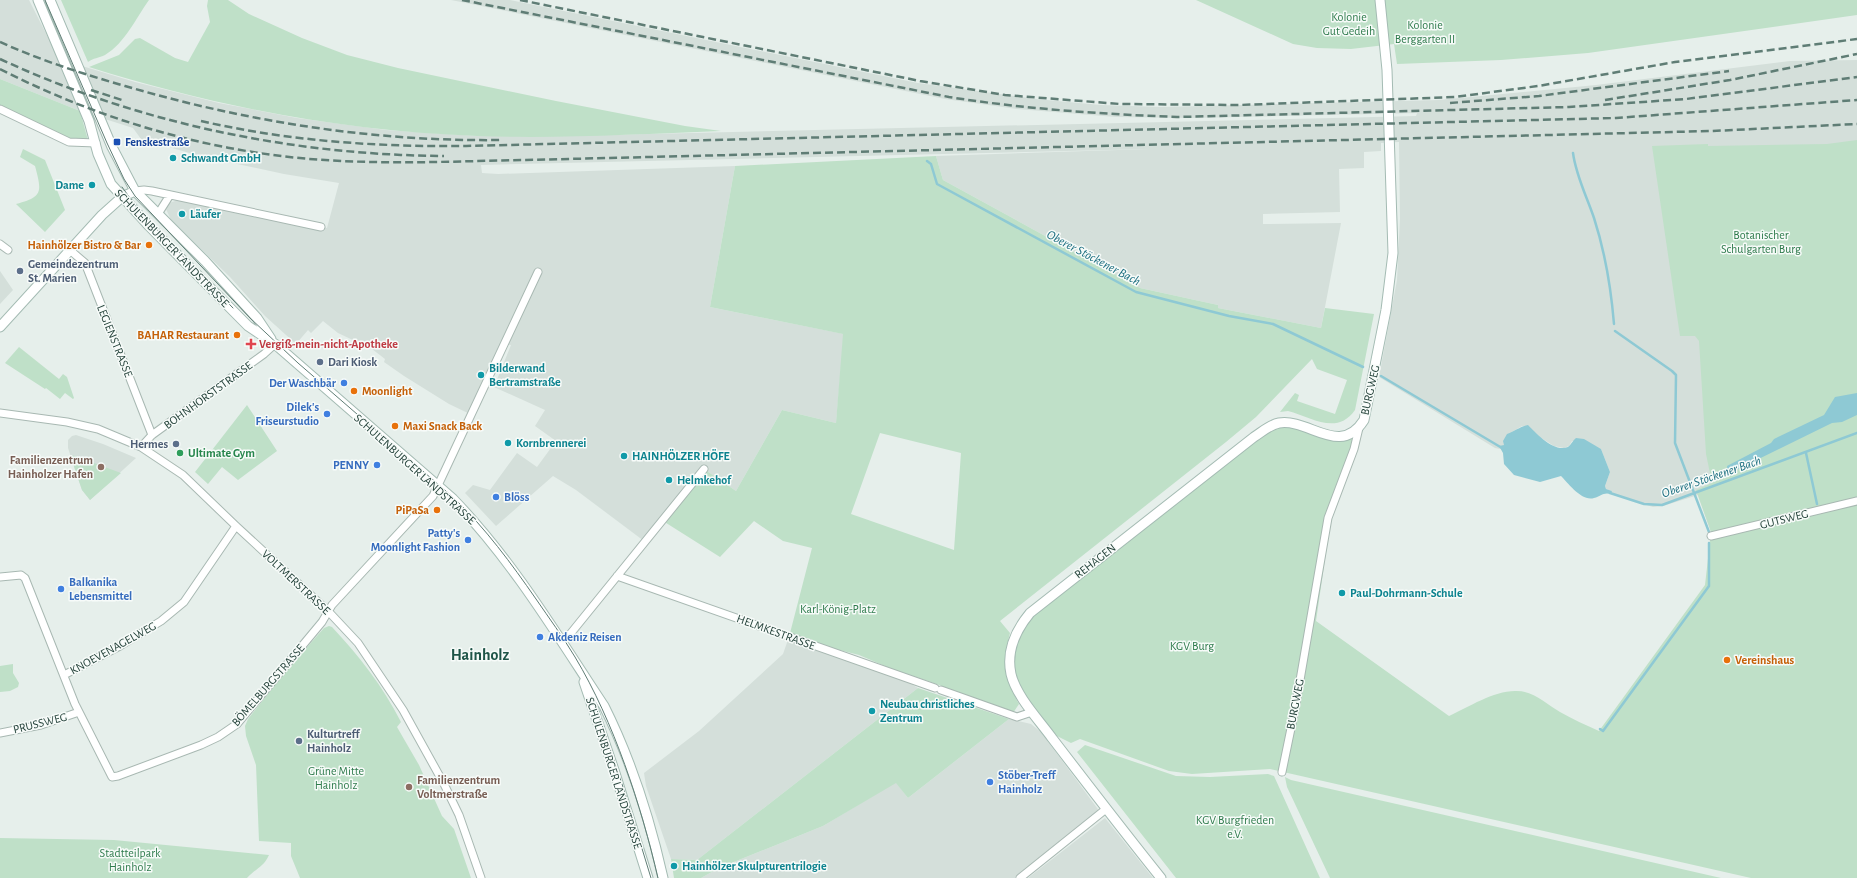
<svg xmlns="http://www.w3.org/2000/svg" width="1857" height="878" font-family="'Alegreya Sans',sans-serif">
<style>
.built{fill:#d4dfda}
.green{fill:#bfe0c8;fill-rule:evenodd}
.water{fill:#8ec9d4}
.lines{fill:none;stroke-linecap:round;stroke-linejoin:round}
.stream{stroke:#8ec9d4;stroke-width:2.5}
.street-casing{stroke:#a8b8b2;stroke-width:9}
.secondary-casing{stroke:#a4bbb3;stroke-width:11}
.street{stroke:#fff;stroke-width:7}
.secondary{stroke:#fff;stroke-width:9}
.tram{stroke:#5f7d75;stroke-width:1}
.rail{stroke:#5f7d75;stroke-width:2.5;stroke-dasharray:8 4;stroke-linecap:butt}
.transit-dot{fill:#1a4fb4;stroke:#f7fbf9;stroke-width:1.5}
.culture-dot{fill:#0f9aa8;stroke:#f7fbf9;stroke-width:1.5}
.food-dot{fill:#e8710a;stroke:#f7fbf9;stroke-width:1.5}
.service-dot{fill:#5c6f8a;stroke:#f7fbf9;stroke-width:1.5}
.health-dot{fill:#e0444e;stroke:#f7fbf9;stroke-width:1.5}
.shop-dot{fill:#3f7fe0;stroke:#f7fbf9;stroke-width:1.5}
.leisure-dot{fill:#2e9e5b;stroke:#f7fbf9;stroke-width:1.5}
.education-dot{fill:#8d6e63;stroke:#f7fbf9;stroke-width:1.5}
.labels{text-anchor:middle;stroke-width:3;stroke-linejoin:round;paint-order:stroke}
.park-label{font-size:12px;fill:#2d7a4b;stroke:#f7fbf9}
.transit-label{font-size:12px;font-weight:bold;fill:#164399;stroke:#f7fbf9;text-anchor:start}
.culture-label{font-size:12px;font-weight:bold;fill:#0d838f;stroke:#f7fbf9;text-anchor:start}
.food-label{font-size:12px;font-weight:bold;fill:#c56008;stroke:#f7fbf9;text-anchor:end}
.street-label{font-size:12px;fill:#24423a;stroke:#f7fbf9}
.service-label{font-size:12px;font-weight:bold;fill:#4e5e75;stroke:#f7fbf9;text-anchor:start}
.health-label{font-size:12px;font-weight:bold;fill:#be3a42;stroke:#f7fbf9;text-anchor:start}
.shop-label{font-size:12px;font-weight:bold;fill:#366cbe;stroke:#f7fbf9;text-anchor:end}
.leisure-label{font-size:12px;font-weight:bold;fill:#27864d;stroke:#f7fbf9;text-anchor:start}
.education-label{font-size:12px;font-weight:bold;fill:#785e54;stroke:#f7fbf9;text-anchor:end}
.water-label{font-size:13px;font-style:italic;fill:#1c6f80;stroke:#f7fbf9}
.district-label{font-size:16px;font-weight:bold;fill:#1f5548;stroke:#f7fbf9}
</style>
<rect width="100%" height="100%" fill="#e6efeb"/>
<path class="built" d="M0,0H29L59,59L135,82L219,103L297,118L386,130L478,136L607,135L1416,116L1417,113L1193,118L1116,117L1017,109L945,99L451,0H510L918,83L1036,99L1101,105L1161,107L1439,100L1596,85L1790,61L1857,60V437L1711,532L1698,495L1663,506L1653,507L1611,494L1612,491L1606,489L1605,486L1610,472L1601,449L1572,441L1569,446L1564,448L1554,446L1535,434L1530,428L1522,426L1512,432L1504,445L1500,449L1495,448L1379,377L1397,280L1400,219L1399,142L1381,143V151L1364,152V168L1339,169L1340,212L1263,214V224L1341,223L1321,328L1218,308V305L1140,288L943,180L936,156L1149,149L481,165L482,173L498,174L735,166L710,307L844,334L836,423L782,410L736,491L704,469L644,541L576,490L553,476L496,526L465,493L473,485L490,490L517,453L537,467L556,441L535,426L545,410L494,387L511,345L505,344L472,415L449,404L404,376L384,362L385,359L372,349L338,333L323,321L311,333L308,330L296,344L265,316L230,277L171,220L166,209L169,203L178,200L327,228L339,183L284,174L200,156L141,139L133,128L80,111L0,79Z
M0,271L13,290L0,304Z
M76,435L103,444L136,458L90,500L82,490L68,448V440L72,436Z
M789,637L896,675L918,688L697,860L671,859L646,786L644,773L699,731L783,654Z
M1009,719L1031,724L1041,732L1100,812L1015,878H701L719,868L823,826L896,782L908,798Z
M1105,818L1153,878H1028Z"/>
<path class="green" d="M61,0H149C136,18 125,43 105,55C99,58 93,58 88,62Z
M208,0H228L249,14L302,38L347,55L398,68L556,101L685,126L721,131C640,134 558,139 477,136C344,131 216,107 89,67L119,55L135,39L140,38L175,58L188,62L210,22L207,6Z
M1196,0H1857V15L1588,53L1501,60L1397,64L1394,44L1351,49L1317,48L1293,44Z
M0,79L80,111L89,144L69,142L0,109Z
M1857,140V878H1751L1270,769L1192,774L1169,771L1080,739L1071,743L1047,731L1032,712L1010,663L1019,625L1279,423L1331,436L1358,427L1331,518L1316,621L1449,716C1469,707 1493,691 1515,691C1533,690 1546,704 1560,712C1572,719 1586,725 1599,731L1705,585L1711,532L1696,490L1712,483L1706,454L1699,341L1695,336H1680L1652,146L1708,144V146L1827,144Z
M23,149L45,160L65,210L45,232L16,204C43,197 42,192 35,166L20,157Z
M936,156L943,180L1140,288L1218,305V308L1321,328L1325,308L1374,314L1355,410C1337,436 1311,417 1288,411L1280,412L1295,393L1299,395L1297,401L1335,414L1347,380L1317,369L1312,359L1256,417L1226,442L1000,621L1010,633C1002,662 1004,678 1019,704L1013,713L931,682L892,669L859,655L789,637L812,548L783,541L754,521L720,557L663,521L704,469L736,491L782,410L836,423L843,334L710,307L735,166ZM880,433L961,453L954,550L851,514Z
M19,347L59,379L63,374L67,377L74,398L73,399L65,393L60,399L46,388L45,389L5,363Z
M247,405L277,451L238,480L222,467L208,484L195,472Z
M70,455L75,456L121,473L90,500L82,490Z
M329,626L332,627C360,657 382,685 401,722L397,727L419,765L442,816L454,829L471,878H300L291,856V843L259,841L256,765L246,736L245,726L248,719L285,672L324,628Z
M13,664V673L19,683L18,687L10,691L0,692V666Z
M918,688L1009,719L908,798L896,783L823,826L719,868L701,878H674L671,859L697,860Z
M1085,745L1176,776L1210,777L1268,774L1274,776L1320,878H1176L1077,752Z
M1285,777L1291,780L1721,878H1330L1287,787Z
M0,838L114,840L269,855C263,868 256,868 247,878H0Z"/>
<path class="water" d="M1857,393V415L1842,422L1832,423L1728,474L1727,466L1771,443L1774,439L1824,415L1835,397Z
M1528,425C1536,433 1554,453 1568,447C1571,445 1573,440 1576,438L1584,439L1601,449L1610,472L1605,486L1606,489L1612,491L1611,494C1603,492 1601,496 1594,498C1582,502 1568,483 1561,476L1540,482L1514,475L1504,464L1503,453L1499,446L1504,445L1503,441L1507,434C1515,431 1521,426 1528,425Z"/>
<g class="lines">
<path class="stream" d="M1573,153C1576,176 1587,197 1594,218C1605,252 1611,288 1614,324
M927,161L931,164L937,184L1136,292L1229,316L1273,324L1363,367
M1615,331L1672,371L1676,375L1675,443L1709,532
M1381,376L1502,448
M1806,453L1817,504
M1610,493L1644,504L1662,505L1857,433
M1600,729L1603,731L1709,586V543"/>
<defs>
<path id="street" d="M0,109L69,142L96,143
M135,191L144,190L152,191L321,227
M158,214L170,195
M0,244L8,250
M71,251L85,263L152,435
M0,413L67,422L98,429L141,447L183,475L236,526L328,611L358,643L403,710L444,784L459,815L481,878
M141,447L152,435L264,354L275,344
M1711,536L1857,501
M617,576L935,688
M0,577L21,575L25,578L75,704L112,777L118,776L201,745L218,737L237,724L322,622L332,605L433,496L538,272
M562,640L571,633L704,469
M64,675L120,646L161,621L184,602L236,526
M941,690L1017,717L1032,712
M0,733L41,725L79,712
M1282,772L1295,709L1328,518L1354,449L1359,428
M1020,878L1106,809"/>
<path id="secondary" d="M38,0L89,121L98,154L111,184L149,226L248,326L275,344L453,499C513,561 557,635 604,706C631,760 650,820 663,878
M50,0L112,147L135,191L205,261L257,318L271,339
M0,327L102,215L122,197L135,191
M584,682L614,770L648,878
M1161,878C1124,832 1088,785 1052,738C1039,720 1016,696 1011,674C1006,651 1016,630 1030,613L1254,437C1262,432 1269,425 1279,423C1309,418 1340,458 1364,420L1386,310L1393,253L1387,70L1380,0"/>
</defs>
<use href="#street" class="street-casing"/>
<use href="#secondary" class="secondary-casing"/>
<use href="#street" class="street"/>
<use href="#secondary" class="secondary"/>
<path class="tram" d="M45,0L107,143L124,179L135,196L250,318L298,363L454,498C486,529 511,563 536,599C549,618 563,637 575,657C614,722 641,805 658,878
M122,187L141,213L233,308
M595,704L625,793L651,878"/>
<path class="rail" d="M462,0L949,97C1024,109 1101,114 1177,117L1569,107L1686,99L1857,77
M520,0L920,81L1005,95L1120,104L1239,105L1455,97L1538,86L1675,62L1857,39
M0,42C40,60 83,74 125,86C248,122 375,142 503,140
M0,59C138,123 291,155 444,156
M0,69C106,123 223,156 342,161C403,164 465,161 526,160L1712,131L1857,124
M91,90L122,100
M1605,100L1730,80L1857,54
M1450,103L1539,96L1729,71
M201,121C288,141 377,147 466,146L1616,118L1857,100"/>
</g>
<rect class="transit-dot" x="113" y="138" width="8" height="8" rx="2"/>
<g class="culture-dot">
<circle cx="173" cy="158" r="4"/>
<circle cx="92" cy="185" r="4"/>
<circle cx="182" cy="214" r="4"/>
<circle cx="481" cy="375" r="4"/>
<circle cx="508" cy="443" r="4"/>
<circle cx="624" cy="456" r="4"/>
<circle cx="669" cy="480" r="4"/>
<circle cx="1342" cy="593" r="4"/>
<circle cx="872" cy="711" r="4"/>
<circle cx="674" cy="866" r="4"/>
</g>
<g class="food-dot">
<circle cx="149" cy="245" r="4"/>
<circle cx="237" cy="335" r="4"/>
<circle cx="354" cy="391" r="4"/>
<circle cx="395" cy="426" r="4"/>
<circle cx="437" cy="510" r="4"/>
<circle cx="1727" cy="660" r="4"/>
</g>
<g class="service-dot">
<circle cx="20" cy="271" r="4"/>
<circle cx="320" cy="362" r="4"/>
<circle cx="176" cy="444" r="4"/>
<circle cx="299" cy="741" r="4"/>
</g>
<path class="health-dot" d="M249 338h4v4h4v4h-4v4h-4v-4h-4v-4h4z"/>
<g class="shop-dot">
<circle cx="344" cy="383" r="4"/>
<circle cx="327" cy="414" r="4"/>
<circle cx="377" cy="465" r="4"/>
<circle cx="496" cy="497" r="4"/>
<circle cx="468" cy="540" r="4"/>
<circle cx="61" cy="589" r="4"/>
<circle cx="540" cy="637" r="4"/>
<circle cx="990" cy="782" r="4"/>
</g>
<circle class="leisure-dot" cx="180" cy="453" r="4"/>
<g class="education-dot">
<circle cx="101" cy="467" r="4"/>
<circle cx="409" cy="787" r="4"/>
</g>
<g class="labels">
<g class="park-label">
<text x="1349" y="21">Kolonie<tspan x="1349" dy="14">Gut Gedeih</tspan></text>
<text x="1425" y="29">Kolonie<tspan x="1425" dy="14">Berggarten II</tspan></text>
<text x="1761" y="239">Botanischer<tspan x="1761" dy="14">Schulgarten Burg</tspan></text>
<text x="838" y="613">Karl-König-Platz</text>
<text x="1192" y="650">KGV Burg</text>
<text x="336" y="775">Grüne Mitte<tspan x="336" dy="14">Hainholz</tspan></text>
<text x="1235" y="824">KGV Burgfrieden<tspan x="1235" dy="14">e.V.</tspan></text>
<text x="130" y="857">Stadtteilpark<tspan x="130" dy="14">Hainholz</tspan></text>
</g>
<g class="transit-label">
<text x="125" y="146">Fenskestraße</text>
</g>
<g class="culture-label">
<text x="181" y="162">Schwandt GmbH</text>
<text x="84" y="189" text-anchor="end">Dame</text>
<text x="190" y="218">Läufer</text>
<text x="489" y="372">Bilderwand<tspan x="489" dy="14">Bertramstraße</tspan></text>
<text x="516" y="447">Kornbrennerei</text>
<text x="632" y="460">HAINHÖLZER HÖFE</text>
<text x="677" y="484">Helmkehof</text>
<text x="1350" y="597">Paul-Dohrmann-Schule</text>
<text x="880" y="708">Neubau christliches<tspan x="880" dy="14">Zentrum</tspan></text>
<text x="682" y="870">Hainhölzer Skulpturentrilogie</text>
</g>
<g class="food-label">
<text x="141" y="249">Hainhölzer Bistro &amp; Bar</text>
<text x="229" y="339">BAHAR Restaurant</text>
<text x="362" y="395" text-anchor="start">Moonlight</text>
<text x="403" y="430" text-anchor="start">Maxi Snack Back</text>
<text x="429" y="514">PiPaSa</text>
<text x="1735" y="664" text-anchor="start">Vereinshaus</text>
</g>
<g class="street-label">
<text transform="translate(172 248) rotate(46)" y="4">SCHULENBURGER LANDSTRASSE</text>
<text transform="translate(115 341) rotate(68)" y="4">LEGIENSTRASSE</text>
<text transform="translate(1370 390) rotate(-77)" y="4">BURGWEG</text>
<text transform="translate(208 395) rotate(-36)" y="4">BOHNHORSTSTRASSE</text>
<text transform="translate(415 469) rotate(42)" y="4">SCHULENBURGER LANDSTRASSE</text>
<text transform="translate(1784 519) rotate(-14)" y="4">GUTSWEG</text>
<text transform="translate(1095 561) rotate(-38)" y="4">REHAGEN</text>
<text transform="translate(296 582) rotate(43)" y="4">VOLTMERSTRASSE</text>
<text transform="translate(776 632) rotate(20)" y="4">HELMKESTRASSE</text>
<text transform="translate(113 648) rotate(-29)" y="4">KNOEVENAGELWEG</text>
<text transform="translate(268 685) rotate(-49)" y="4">BÖMELBURGSTRASSE</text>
<text transform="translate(1295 704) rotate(-79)" y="4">BURGWEG</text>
<text transform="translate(40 723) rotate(-14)" y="4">PRUSSWEG</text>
<text transform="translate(614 773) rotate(72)" y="4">SCHULENBURGER LANDSTRASSE</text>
</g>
<g class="service-label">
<text x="28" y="268">Gemeindezentrum<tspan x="28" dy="14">St. Marien</tspan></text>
<text x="328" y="366">Dari Kiosk</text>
<text x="168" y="448" text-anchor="end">Hermes</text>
<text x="307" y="738">Kulturtreff<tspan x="307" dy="14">Hainholz</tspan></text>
</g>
<g class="health-label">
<text x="259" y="348">Vergiß-mein-nicht-Apotheke</text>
</g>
<g class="shop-label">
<text x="336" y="387">Der Waschbär</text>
<text x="319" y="411">Dilek's<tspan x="319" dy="14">Friseurstudio</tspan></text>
<text x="369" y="469">PENNY</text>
<text x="504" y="501" text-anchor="start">Blöss</text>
<text x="460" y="537">Patty's<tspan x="460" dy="14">Moonlight Fashion</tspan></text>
<text x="69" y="586" text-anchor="start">Balkanika<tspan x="69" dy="14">Lebensmittel</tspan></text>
<text x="548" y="641" text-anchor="start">Akdeniz Reisen</text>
<text x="998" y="779" text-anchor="start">Stöber-Treff<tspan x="998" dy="14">Hainholz</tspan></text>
</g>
<g class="leisure-label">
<text x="188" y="457">Ultimate Gym</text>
</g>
<g class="education-label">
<text x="93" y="464">Familienzentrum<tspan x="93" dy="14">Hainholzer Hafen</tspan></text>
<text x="417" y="784" text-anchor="start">Familienzentrum<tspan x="417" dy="14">Voltmerstraße</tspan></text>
</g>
<g class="water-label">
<text transform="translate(1094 257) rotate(28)" y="5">Oberer Stöckener Bach</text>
<text transform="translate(1711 476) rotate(-19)" y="5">Oberer Stöckener Bach</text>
</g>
<g class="district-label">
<text x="480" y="660">Hainholz</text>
</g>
</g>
</svg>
